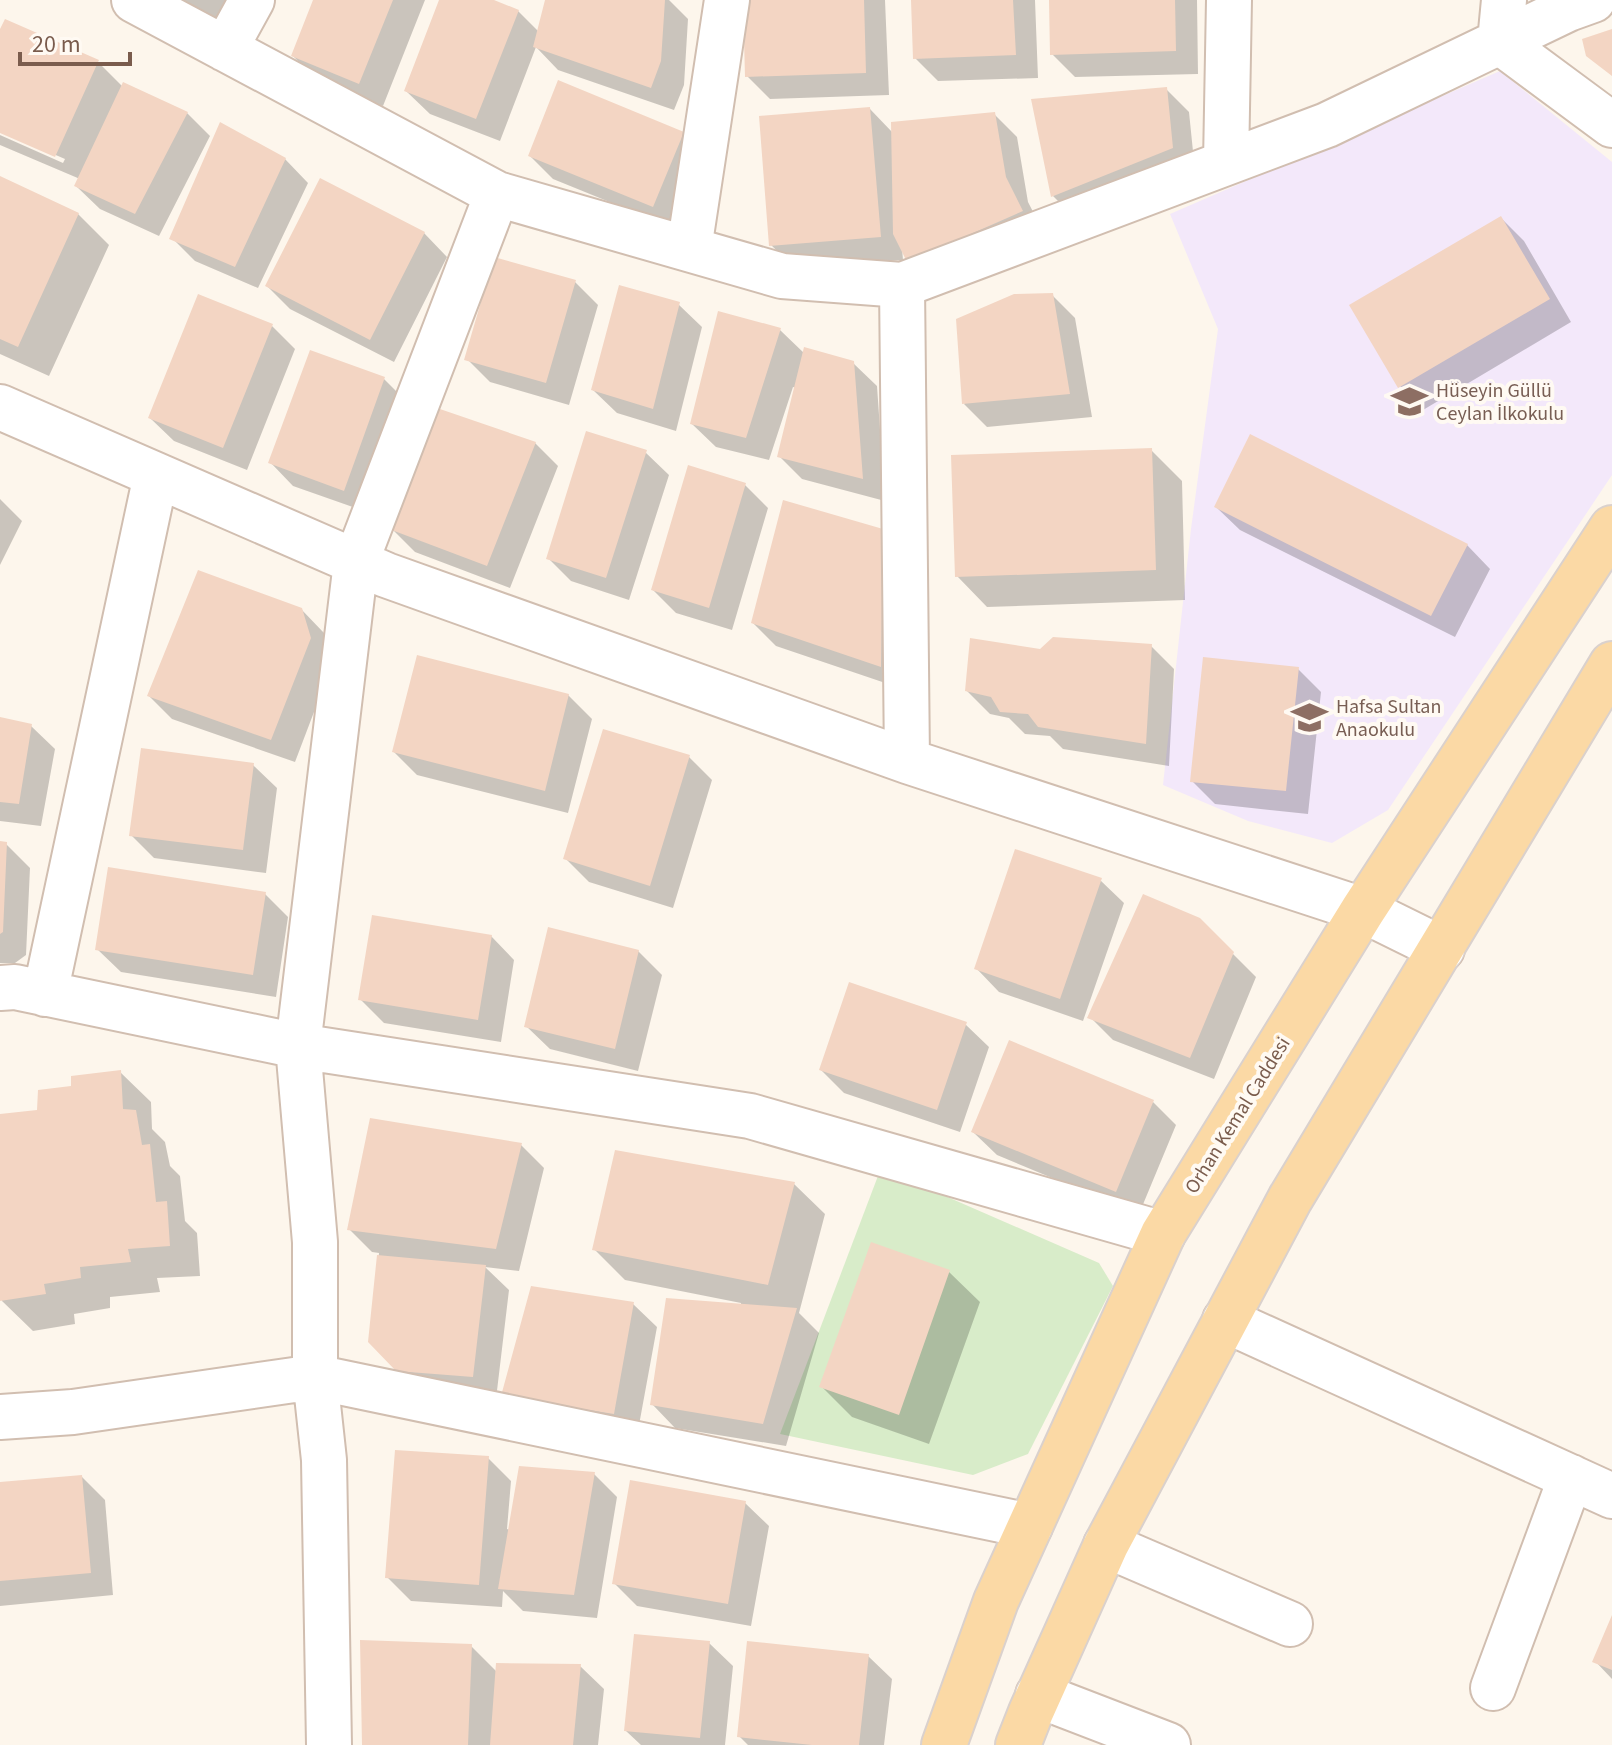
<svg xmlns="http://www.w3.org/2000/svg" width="1612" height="1745" font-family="'Source Sans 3',sans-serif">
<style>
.education{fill:#f3e8fa}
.green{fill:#d8ecc9}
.shadow{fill:#0003}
.building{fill:#f3d5c3}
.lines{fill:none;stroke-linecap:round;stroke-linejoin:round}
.minor-casing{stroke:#d1beb0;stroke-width:48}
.major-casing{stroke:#dad1cd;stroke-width:48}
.minor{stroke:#fff;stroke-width:44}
.major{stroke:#fbd9a5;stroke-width:44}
.labels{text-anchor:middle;stroke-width:8;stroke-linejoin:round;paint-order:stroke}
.education-label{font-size:20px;fill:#785e54;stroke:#fffaf3;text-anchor:start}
.street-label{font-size:20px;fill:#7a5c4d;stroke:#fffaf3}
</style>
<rect width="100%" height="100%" fill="#fdf6ec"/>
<path class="education" d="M1500,71L1612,162V475L1388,810L1332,843L1248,821L1163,785L1191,529L1218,329L1170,214Z"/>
<path class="green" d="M881,1168L1099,1263L1113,1286L1028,1454L973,1475L780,1434Z"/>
<path class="shadow" d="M177,0H266L249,34Z
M315,0H425L383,106L316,79L293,56Z
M442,0H488L518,11L539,32L547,0H669L688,19L684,85L674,110L558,70L536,47L500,141L430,114L406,91Z
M745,0H885L889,95L770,99L747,76Z
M913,0H1035L1038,78L938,81L915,58Z
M1051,0H1197L1198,74L1075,77L1052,54Z
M0,34L98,62L123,87L187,113L210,136L159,236L100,209L76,186L80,179L0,145V135L63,163L65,159L0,131Z
M1166,89L1189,112L1195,171L1076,219L1053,196Z
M870,109L893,133L994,114L1017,137L1028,202L1045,235L932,284L902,248L903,260L795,268L771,245Z
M682,133L706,156L676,229L553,179L530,156Z
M285,159L308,183L258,288L195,261L172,238Z
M0,179L78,214L109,245L49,376L0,354Z
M1501,218L1524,241L1571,322L1423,410L1400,386Z
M424,233L447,257L394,362L290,309L267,286Z
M575,282L598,305L569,405L490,382L467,359Z
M1052,295L1075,318L1092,417L987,427L964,404Z
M678,304L702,327L676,431L617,413L593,390Z
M719,314L780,330L805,354L853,363L877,386L885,501L802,479L779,456L796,388L793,387L769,460L716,447L692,424Z
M272,326L295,349L247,470L174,441L150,418Z
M384,379L407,402L367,512L293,486L270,462Z
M535,443L558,466L510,588L415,552L392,529Z
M1151,450L1182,481L1185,600L987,607L957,576Z
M645,452L669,475L629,600L571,581L548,558Z
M745,485L768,508L732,630L676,613L653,590Z
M0,499L22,521L0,565Z
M1216,507L1467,545L1490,569L1455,637L1240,530Z
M882,531L903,689L776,646L753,623Z
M301,609L324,633L333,662L295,762L172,719L149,696Z
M1151,646L1174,669L1169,766L1063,749L1050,736L1025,734L1009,718L990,714L967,691L1040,651Z
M1298,669L1321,692L1308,814L1215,804L1192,781Z
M568,695L592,719L568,813L417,775L394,752Z
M0,719L31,726L55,749L41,826L0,821Z
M689,757L712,780L673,908L589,882L566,859Z
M253,765L277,788L266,873L154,858L131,835Z
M0,843L6,844L30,868L26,955L15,963H0Z
M1100,880L1124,903L1083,1021L999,992L976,968Z
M265,894L288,917L276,997L121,972L97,949Z
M1199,920L1256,977L1214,1079L1113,1040L1090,1017Z
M491,936L514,960L501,1042L384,1023L361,1000Z
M638,951L662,975L638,1071L550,1049L526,1026Z
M965,1024L989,1047L960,1132L844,1093L821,1070Z
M120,1072L151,1102L152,1129L165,1142L170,1166L180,1176L185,1221L197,1233L200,1276L157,1278L160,1292L110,1297V1308L74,1314L75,1324L33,1331L2,1301L0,1275V1116L39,1112L73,1087Z
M1153,1102L1176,1125L1139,1214L997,1155L973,1132Z
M521,1145L544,1168L519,1271L485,1267L509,1290L496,1399L421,1393L370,1341L379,1253L372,1252L349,1229Z
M794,1184L825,1214L799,1313L819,1333L786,1446L675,1428L652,1404L741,1306V1303L625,1280L594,1249Z
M949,1272L980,1302L929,1444L852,1417L821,1386Z
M633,1304L657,1327L637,1436L526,1418Z
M488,1458L511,1481L507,1529L510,1530L594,1474L617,1497L597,1618L523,1611L503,1591L502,1607L411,1601L387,1577Z
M82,1477L105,1500L113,1595L0,1606V1484Z
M745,1503L769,1526L751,1626L637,1606L614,1583Z
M1612,1620V1679L1595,1661Z
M709,1643L733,1666L725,1745H641L626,1731Z
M471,1646L497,1672L580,1666L604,1689L598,1745H364Z
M868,1656L892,1679L884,1745H748L739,1736Z"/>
<path class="building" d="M313,0H393L359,84L291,56Z
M439,0H494L519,10L476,119L404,91Z
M545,0H665L661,61L651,88L533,47Z
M743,0H864L866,73L745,77Z
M911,0H1013L1016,55L913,59Z
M1049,0H1175L1176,51L1050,55Z
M5,19L99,60L55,157L0,133V29Z
M1612,29V76L1586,56L1582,39Z
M558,80L684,132L653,207L528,156Z
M123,82L188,112L135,214L74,186Z
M1167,87L1173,148L1051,197L1031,99Z
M870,107L881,237L769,246L759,116Z
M995,112L1006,177L1023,211L907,262L893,234L891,122Z
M220,122L286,158L235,267L169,239Z
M0,176L79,213L18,347L0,339Z
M320,178L425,232L370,340L265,286Z
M1501,216L1550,299L1398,388L1349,305Z
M494,257L576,280L546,383L464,360Z
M619,285L680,302L653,409L591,390Z
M1053,293L1070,394L962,404L956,319L1014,294Z
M198,294L273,324L223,448L148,418Z
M718,311L781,328L746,438L690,424Z
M804,347L854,361L863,479L777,457Z
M310,350L385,377L344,491L268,463Z
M437,408L536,442L487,566L389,529Z
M586,431L647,450L606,578L546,559Z
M1250,434L1468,544L1431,616L1214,507Z
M1152,448L1156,570L955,577L951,455Z
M688,465L746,483L709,608L651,590Z
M783,500L883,529L881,667L751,623Z
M198,570L302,608L311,638L271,740L147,696Z
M1053,637L1152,644L1146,744L1038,727L1028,714L1000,712L991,697L965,691L970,638L1040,649Z
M417,655L569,694L545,791L392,752Z
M1203,657L1299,667L1286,791L1190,782Z
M0,717L32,724L19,804L0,802Z
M603,729L690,755L650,886L563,859Z
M141,748L254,763L243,850L129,836Z
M0,841L7,842L3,932L0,934Z
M1015,849L1102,878L1060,999L974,969Z
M108,867L266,892L253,975L95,950Z
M1143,894L1200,918L1234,952L1190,1058L1087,1018Z
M372,915L492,935L478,1020L358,1000Z
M548,927L639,950L615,1049L524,1027Z
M849,982L967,1022L937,1110L819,1070Z
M1009,1040L1154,1100L1116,1192L971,1132Z
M121,1070L123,1109L136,1110L142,1145L150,1144L156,1202L167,1201L170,1246L128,1249L131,1262L80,1267L81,1278L44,1284L46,1294L0,1301V1114L37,1110L38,1090L71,1086V1076Z
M370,1118L522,1143L496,1249L347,1230Z
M615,1150L795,1182L768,1285L592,1250Z
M871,1242L950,1270L899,1415L819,1387Z
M377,1255L486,1265L473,1377L396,1371L368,1342Z
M531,1286L634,1302L614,1414L501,1396Z
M666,1298L797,1308L763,1424L650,1405Z
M395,1450L489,1456L479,1585L385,1578Z
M519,1466L595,1472L574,1595L498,1589Z
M82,1475L91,1573L0,1581V1482Z
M630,1480L746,1501L728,1604L612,1584Z
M1612,1615V1670L1592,1662Z
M634,1634L710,1641L700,1738L624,1731Z
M360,1640L472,1644L468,1745H362Z
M747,1641L869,1654L859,1745H812L737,1737Z
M496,1663L581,1664L573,1745H490Z"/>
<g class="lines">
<defs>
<path id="minor" d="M134,0L497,194L782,276L902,285L1327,125L1568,9L1593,0
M1504,0L1500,42L1612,125
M225,49L252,0
M1226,163L1229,0
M689,249L727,0
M902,285L907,761
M0,407L386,575L907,761L1363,910L1442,949
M0,988L15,987L298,1046L750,1116L1163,1234
M45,994L156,475
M1225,1320L1612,1496
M0,1417L73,1412L315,1377L1030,1526
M1106,1545L1290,1624
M1493,1688L1571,1477
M1038,1695L1168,1745
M329,1745L324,1460L315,1377V1242L298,1046L356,562L497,194"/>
<path id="major" d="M944,1745L996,1601L1163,1234L1363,910L1612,528
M1018,1745L1031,1712L1106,1545L1290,1199L1612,664"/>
</defs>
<use href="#minor" class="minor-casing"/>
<use href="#major" class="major-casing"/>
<use href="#minor" class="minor"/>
<use href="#major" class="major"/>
</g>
<defs>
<symbol id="school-bare" viewBox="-9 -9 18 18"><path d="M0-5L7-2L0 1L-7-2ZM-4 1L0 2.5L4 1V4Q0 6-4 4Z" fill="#8d6e63" stroke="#fffaf3" stroke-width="2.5" paint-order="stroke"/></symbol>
</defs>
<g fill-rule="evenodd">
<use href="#school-bare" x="1384" y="376" width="51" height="51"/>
<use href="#school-bare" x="1284" y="692" width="51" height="51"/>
</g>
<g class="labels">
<g class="education-label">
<text x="1436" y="397">Hüseyin Güllü<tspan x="1436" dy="23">Ceylan İlkokulu</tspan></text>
<text x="1336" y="713">Hafsa Sultan<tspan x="1336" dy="23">Anaokulu</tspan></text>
</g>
<g class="street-label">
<text transform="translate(1237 1115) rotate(-58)" y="7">Orhan Kemal Caddesi</text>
</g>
</g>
<path d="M20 52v12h110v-12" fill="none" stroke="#7a5c4d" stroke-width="4"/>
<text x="32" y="52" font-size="24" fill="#7a5c4d" stroke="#fffaf3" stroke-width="6" paint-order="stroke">20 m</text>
</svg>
